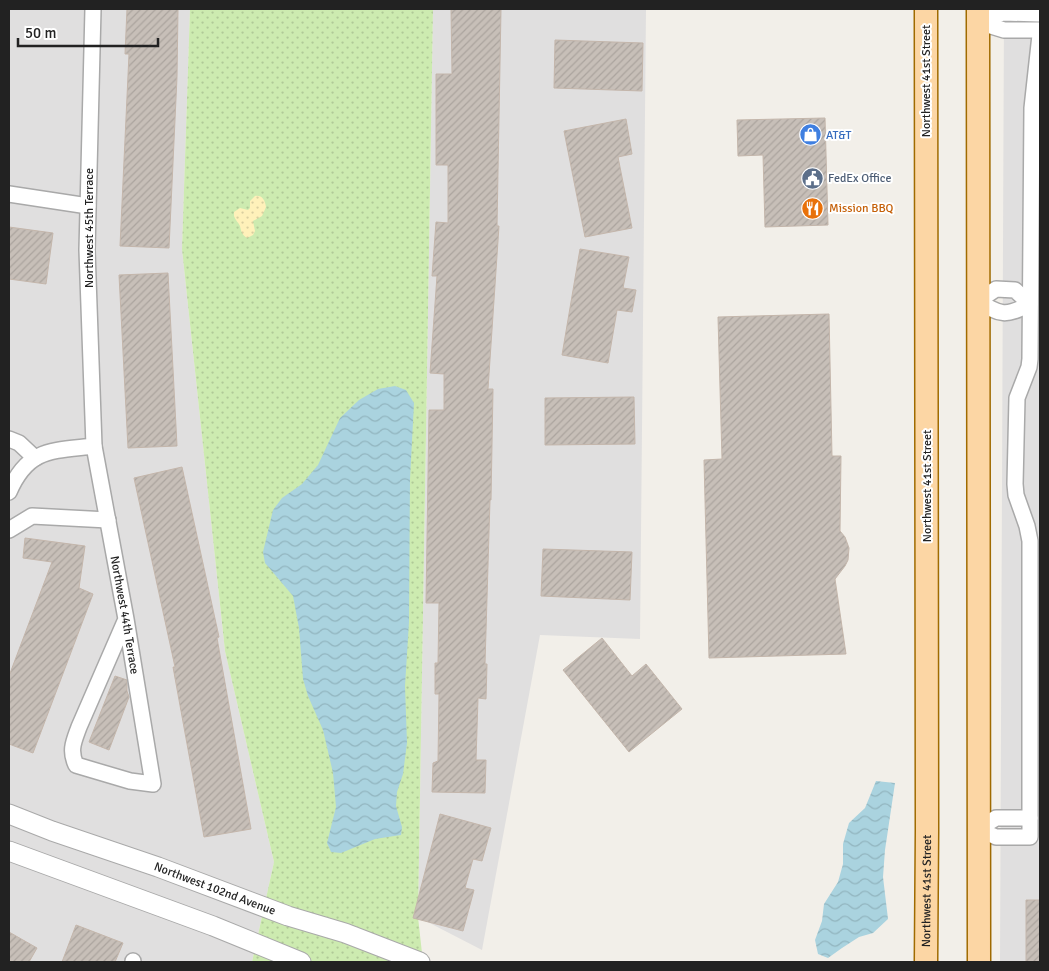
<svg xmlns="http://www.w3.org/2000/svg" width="1049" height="971" font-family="Signika,sans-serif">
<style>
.residential{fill:#e0dfdf}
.grass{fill:url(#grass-dots)}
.sand{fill:url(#sand-dots)}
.water{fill:url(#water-waves)}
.building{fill:url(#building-hatch);stroke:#c4b6ab}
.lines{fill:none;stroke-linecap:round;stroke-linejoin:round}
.minor-casing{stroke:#a9a9a9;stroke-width:18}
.tertiary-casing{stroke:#a9a9a9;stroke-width:21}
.primary-casing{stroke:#a06b00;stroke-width:25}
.minor{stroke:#fff;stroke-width:15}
.tertiary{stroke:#fff;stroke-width:19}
.primary{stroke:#fcd6a4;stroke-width:22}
.labels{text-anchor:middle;stroke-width:4;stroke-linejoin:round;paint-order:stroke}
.street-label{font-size:12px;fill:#222;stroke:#fff}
.shop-label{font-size:12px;fill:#366cbe;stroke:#fff;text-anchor:start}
.service-label{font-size:12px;fill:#4e5e75;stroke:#fff;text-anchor:start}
.food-label{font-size:12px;fill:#c56008;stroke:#fff;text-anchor:start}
</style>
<defs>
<pattern id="grass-dots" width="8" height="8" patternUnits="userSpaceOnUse" patternTransform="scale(1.25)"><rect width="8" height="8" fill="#cdebb0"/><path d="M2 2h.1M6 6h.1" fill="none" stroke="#b0c997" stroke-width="1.8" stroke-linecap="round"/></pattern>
<pattern id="sand-dots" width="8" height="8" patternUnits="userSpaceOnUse" patternTransform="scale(1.25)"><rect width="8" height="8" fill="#fff1ba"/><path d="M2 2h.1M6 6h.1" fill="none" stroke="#dacea0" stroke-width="1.8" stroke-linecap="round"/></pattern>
<pattern id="water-waves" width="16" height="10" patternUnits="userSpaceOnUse" patternTransform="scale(1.25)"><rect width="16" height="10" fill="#aad3df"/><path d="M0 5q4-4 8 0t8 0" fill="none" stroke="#92b5bf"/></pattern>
<pattern id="building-hatch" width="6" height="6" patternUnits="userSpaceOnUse" patternTransform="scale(1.25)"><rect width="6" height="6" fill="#c7bfb8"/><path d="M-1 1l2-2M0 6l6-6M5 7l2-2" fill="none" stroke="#aba49e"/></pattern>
</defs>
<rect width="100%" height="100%" fill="#f2efe9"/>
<path class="residential" d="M9,9H190L182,249L225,651L274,862L252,962H9Z
M433,9H646L640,639L540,635L482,950L418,917Z
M1004,9H1040V962H1000Z"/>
<path class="grass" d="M190,9H433L418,917L423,962H252L274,862L225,651L182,249Z"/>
<path class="sand" d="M255,196C262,195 265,200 266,207L262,216L253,221L255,231L253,235L247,238C242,235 241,231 240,226C239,223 235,220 234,216V212L240,208L248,210L250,208V201Z"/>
<path class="water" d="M395,386L406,390L414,403L410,479L409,622L405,686L407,743L403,774L397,792L396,806L402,827L401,835L375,839L341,853L331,852L327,843L336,807L333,773L323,730L308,696L303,679L299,628L293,596L265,563L263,552L273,510L282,498L302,484L318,465L340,418L359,400L378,389Z
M876,781L895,783L885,850L883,877L888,919L873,933L859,937L842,948L828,958L818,954L815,940L822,921L824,904L838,882L843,864V844L849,823L865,808Z"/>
<path class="building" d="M127,9H178L177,77L169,248L120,246L129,54H125Z
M451,9H501L497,226H499L488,389H493L491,500H490L485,664H487L486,699L478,698L476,760H486L485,793L432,792L433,763L438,761L439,694H435V663H438L439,603H426L429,410H444V374L430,373L437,276H432L436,222L448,223V165H436V74H452Z
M555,40L643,43L642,91L554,88Z
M825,118L828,225L765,227L763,155L738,156L737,120Z
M626,119L632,154L618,157L632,228L585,237L564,131Z
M9,227L53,233L46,284L9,279Z
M580,249L629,257L623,288L636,290L632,312L617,310L608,363L562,355Z
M168,273L177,446L128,448L119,275Z
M829,314L832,456H841L840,531L845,537L849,548L848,560L845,566L835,579L846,654L709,658L704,460L722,459L718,317Z
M634,397L635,444L545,445V398Z
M182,467L219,637L217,638L251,829L204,837L173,667H175L134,478Z
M25,538L85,546L79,588L93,594L33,753L9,744V676L52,562L23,558Z
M543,549L632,552L630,600L541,596Z
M602,638L632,676L646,664L682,709L629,752L563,670Z
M115,676L127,680V691L129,697L109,750L89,742Z
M440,814L491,828L482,861L473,859L465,888L474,890L463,931L413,918Z
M1026,900H1040V962H1026Z
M76,925L123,943L115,962H62Z
M9,932L37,948L29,962H9Z"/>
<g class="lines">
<defs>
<g id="minor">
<path id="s1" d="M93,9L87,250L94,446L126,619L153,784L130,781L76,765C69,750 74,741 79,727L126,619"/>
<path d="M978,22L1003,13L1040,14"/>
<path d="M978,22L1004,30H1040"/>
<path d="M9,194L88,206"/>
<path d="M996,289L1015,290L1030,304C1006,317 1000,315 978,301Z"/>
<path d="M9,439L19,443L35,458"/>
<path d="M9,492C28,448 52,451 94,446"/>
<path d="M9,530L32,516L108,520"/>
<path d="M978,829L996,837H1030V541L1027,526L1016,495L1015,484L1017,398L1029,367L1030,359L1032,108L1040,35"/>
<path d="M978,829L996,818H1030"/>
<path d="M133,962V961"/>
</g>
<g id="tertiary">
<path id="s2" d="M9,814L52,831L158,867L288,916L345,933L420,962"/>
<path d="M9,851L213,926L301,962"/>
</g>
<g id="primary">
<path d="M978,9L979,962"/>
<path id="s3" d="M926,962L927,830L926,9"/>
</g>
</defs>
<use href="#minor" class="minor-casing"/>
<use href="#tertiary" class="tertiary-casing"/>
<use href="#primary" class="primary-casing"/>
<use href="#minor" class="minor"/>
<use href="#tertiary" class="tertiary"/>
<use href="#primary" class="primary"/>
</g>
<defs>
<symbol id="shop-disc" viewBox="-11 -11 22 22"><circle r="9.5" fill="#3f7fe0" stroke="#fff"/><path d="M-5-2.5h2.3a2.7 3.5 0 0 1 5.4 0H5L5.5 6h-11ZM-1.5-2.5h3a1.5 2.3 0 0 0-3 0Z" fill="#fff"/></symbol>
<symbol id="civic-disc" viewBox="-11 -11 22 22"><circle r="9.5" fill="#5c6f8a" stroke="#fff"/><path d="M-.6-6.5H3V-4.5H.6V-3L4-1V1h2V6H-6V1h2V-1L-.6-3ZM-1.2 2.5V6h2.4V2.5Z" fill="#fff"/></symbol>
<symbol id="restaurant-disc" viewBox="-11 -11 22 22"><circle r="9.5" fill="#e8710a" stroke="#fff"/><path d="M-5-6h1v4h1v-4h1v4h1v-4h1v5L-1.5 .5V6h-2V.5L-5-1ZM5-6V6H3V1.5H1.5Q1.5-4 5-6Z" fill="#fff"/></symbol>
</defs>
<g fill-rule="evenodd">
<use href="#shop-disc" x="798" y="122" width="25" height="25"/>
<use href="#civic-disc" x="800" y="166" width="25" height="25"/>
<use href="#restaurant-disc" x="800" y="196" width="25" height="25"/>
</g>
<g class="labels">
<g class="street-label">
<text transform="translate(926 81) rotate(-90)" y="4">Northwest 41st Street</text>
<text transform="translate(89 228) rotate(-90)" y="4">Northwest 45th Terrace</text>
<text transform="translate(927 486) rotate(-90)" y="4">Northwest 41st Street</text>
<text dy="4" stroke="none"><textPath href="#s1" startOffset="609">Northwest 44th Terrace</textPath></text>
<text dy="4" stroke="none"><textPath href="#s2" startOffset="219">Northwest 102nd Avenue</textPath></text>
<text dy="4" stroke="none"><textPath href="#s3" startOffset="71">Northwest 41st Street</textPath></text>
</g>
<g class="shop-label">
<text x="826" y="139">AT&amp;T</text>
</g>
<g class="service-label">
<text x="828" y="182">FedEx Office</text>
</g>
<g class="food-label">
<text x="829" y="212">Mission BBQ</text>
</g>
</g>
<rect width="1049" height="971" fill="none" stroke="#222222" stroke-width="20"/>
<path d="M18 38v8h140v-8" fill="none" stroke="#222222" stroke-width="2.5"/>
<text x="25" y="38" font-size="15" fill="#222222" stroke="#ffffff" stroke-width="4" paint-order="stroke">50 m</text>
</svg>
